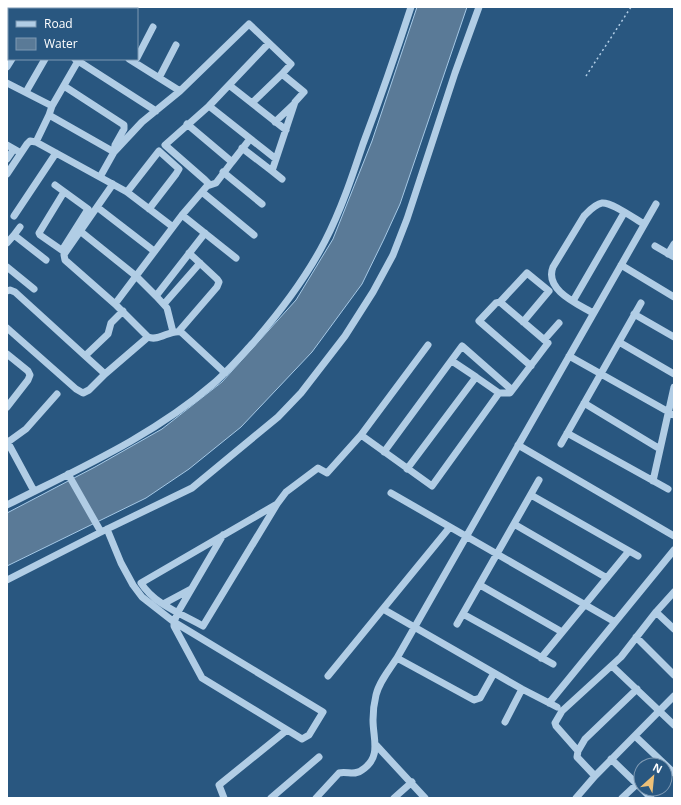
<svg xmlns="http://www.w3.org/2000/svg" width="681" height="805" font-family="'Open Sans',sans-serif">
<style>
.water{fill:#5a7a97;stroke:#a6c9e6}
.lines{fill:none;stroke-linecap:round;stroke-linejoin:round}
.path{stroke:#b1cde5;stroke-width:1.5;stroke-dasharray:2 3;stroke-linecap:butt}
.minor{stroke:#b1cde5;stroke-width:7}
</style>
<rect width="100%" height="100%" fill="#295780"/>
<path class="water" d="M417,7H467L400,204L384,239L362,284L312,352L241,427L189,469L146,498L7,566V513L95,467L162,429L222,382L296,300L333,239L372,141Z"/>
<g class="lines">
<path class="path" d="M586,76L631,7"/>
<path class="minor" d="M47,7L51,9
M31,9L33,7
M65,9L66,7
M97,9L98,7
M7,30L9,31
M137,58L153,27
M75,59L156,111
M129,59L180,91
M78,61L52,106L49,115L36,142L127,192L173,227
M7,67L12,59
M159,78L176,45
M7,83L52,106
M229,85L286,130
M64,86L124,125V129L115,145L114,152L100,177
M26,92L45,59
M252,103L282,74
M209,106L276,159
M49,115L114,152L142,122L180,91L249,24L291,64L282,74L304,92L295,102L272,171L282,179
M275,122L294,104
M7,145L21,153
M242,148L272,171
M7,159L14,149
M232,162L250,139
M223,172L262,204
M7,174L27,144L30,141L36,142
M55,185L88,209L64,247V255L65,260L115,304L148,337C159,342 170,329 181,332L225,373
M207,186L208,183L205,180L165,145L209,106L269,43
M127,192L159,151L179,169L176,174L149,209
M202,192L254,235
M97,207L154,251
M182,215L236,258
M14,216L56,153
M80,231L136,276L156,296
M14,235L20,227
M7,243L14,235L46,260
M655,246L674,257
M63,251L40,235L39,233L64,192
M65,253L113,184
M668,254L674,244
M621,265L674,297
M7,267L34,289
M7,291L10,290L15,292L105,374
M573,301L624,213
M500,302L527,273L549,291L523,322
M115,304L182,215L207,186L216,183L232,162L187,124
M164,304L200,263
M593,313C578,304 544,290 553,267L584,216C589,211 595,204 602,203C612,202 635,219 644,224
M634,314L674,337
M7,328L76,389L83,393L89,390L105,374L148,337
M179,331L217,287L219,282L217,279L189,253
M173,332L167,308L156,296L205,233
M544,340L559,323
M619,342L674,374
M7,354L28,371L30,375L28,380L7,407
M86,355L108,334L111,323L123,311
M569,356L674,415
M452,361L476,377
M584,403L660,449
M567,433L668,489
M361,435L432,486L499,393H510L548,343L500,302L496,303L479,321L531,366
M7,441L34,491
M8,442L26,429L57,394
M561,444L641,303
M518,445L674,536
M384,452L462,346L512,390
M407,469L476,377L499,393
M68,474L101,532
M653,481L674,387
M391,493L615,622
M531,495L638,556
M277,504L203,626C182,614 154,604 141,583Z
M277,504L286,492L318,468L327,473L361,435L428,345
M7,505C78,469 153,436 213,384C227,372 240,357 253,343C280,312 306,278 325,241C341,210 352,177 363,144C380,99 396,53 411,7
M514,524L607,578
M107,529L121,563L133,585L142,597L174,622L323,712L309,735L302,739L202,678L174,626V622L178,612L223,535
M7,580L101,532L192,488L278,417L301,393L345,336L373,292L393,255L407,219L455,73L479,7
M480,585L562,632
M163,604L191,589
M383,609L522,689L557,707
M656,612L674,629
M463,614L553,664
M457,624L539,480
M636,637L674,675
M397,658L474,700L480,698L494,673
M541,658L629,551
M612,666L674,725
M328,676L450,527
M549,703L674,550
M505,722L522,689
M635,736L674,773
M376,745L425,798
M578,751L556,726L555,723L562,711L621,657L656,612L674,592
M611,759L641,788
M595,776L577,757L578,751L585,739L637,689
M642,789L651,798
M224,798L219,785L287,730
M271,798L319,757
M316,798L339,773C347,771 355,776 362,770C382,757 373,739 373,720C373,712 374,703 376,695C379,682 389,670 397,658L656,204
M394,798L412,782
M576,798L595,776L674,696
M622,798L637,784"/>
</g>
<rect width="681" height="805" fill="none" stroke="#ffffff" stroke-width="16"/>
<rect x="8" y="8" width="130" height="52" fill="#295780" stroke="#7f9ab3"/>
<rect x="16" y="21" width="20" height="6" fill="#b1cde5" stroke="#7f9ab3"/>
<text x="44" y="28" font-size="12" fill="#ffffff">Road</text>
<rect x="16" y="38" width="20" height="12" fill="#5a7a97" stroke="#7f9ab3"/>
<text x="44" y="48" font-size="12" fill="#ffffff">Water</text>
<g transform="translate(653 777) rotate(27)"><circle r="19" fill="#295780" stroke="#7f9ab3"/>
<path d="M0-3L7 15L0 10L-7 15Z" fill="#ecc078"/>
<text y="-6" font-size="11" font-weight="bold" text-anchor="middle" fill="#ffffff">N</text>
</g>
</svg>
